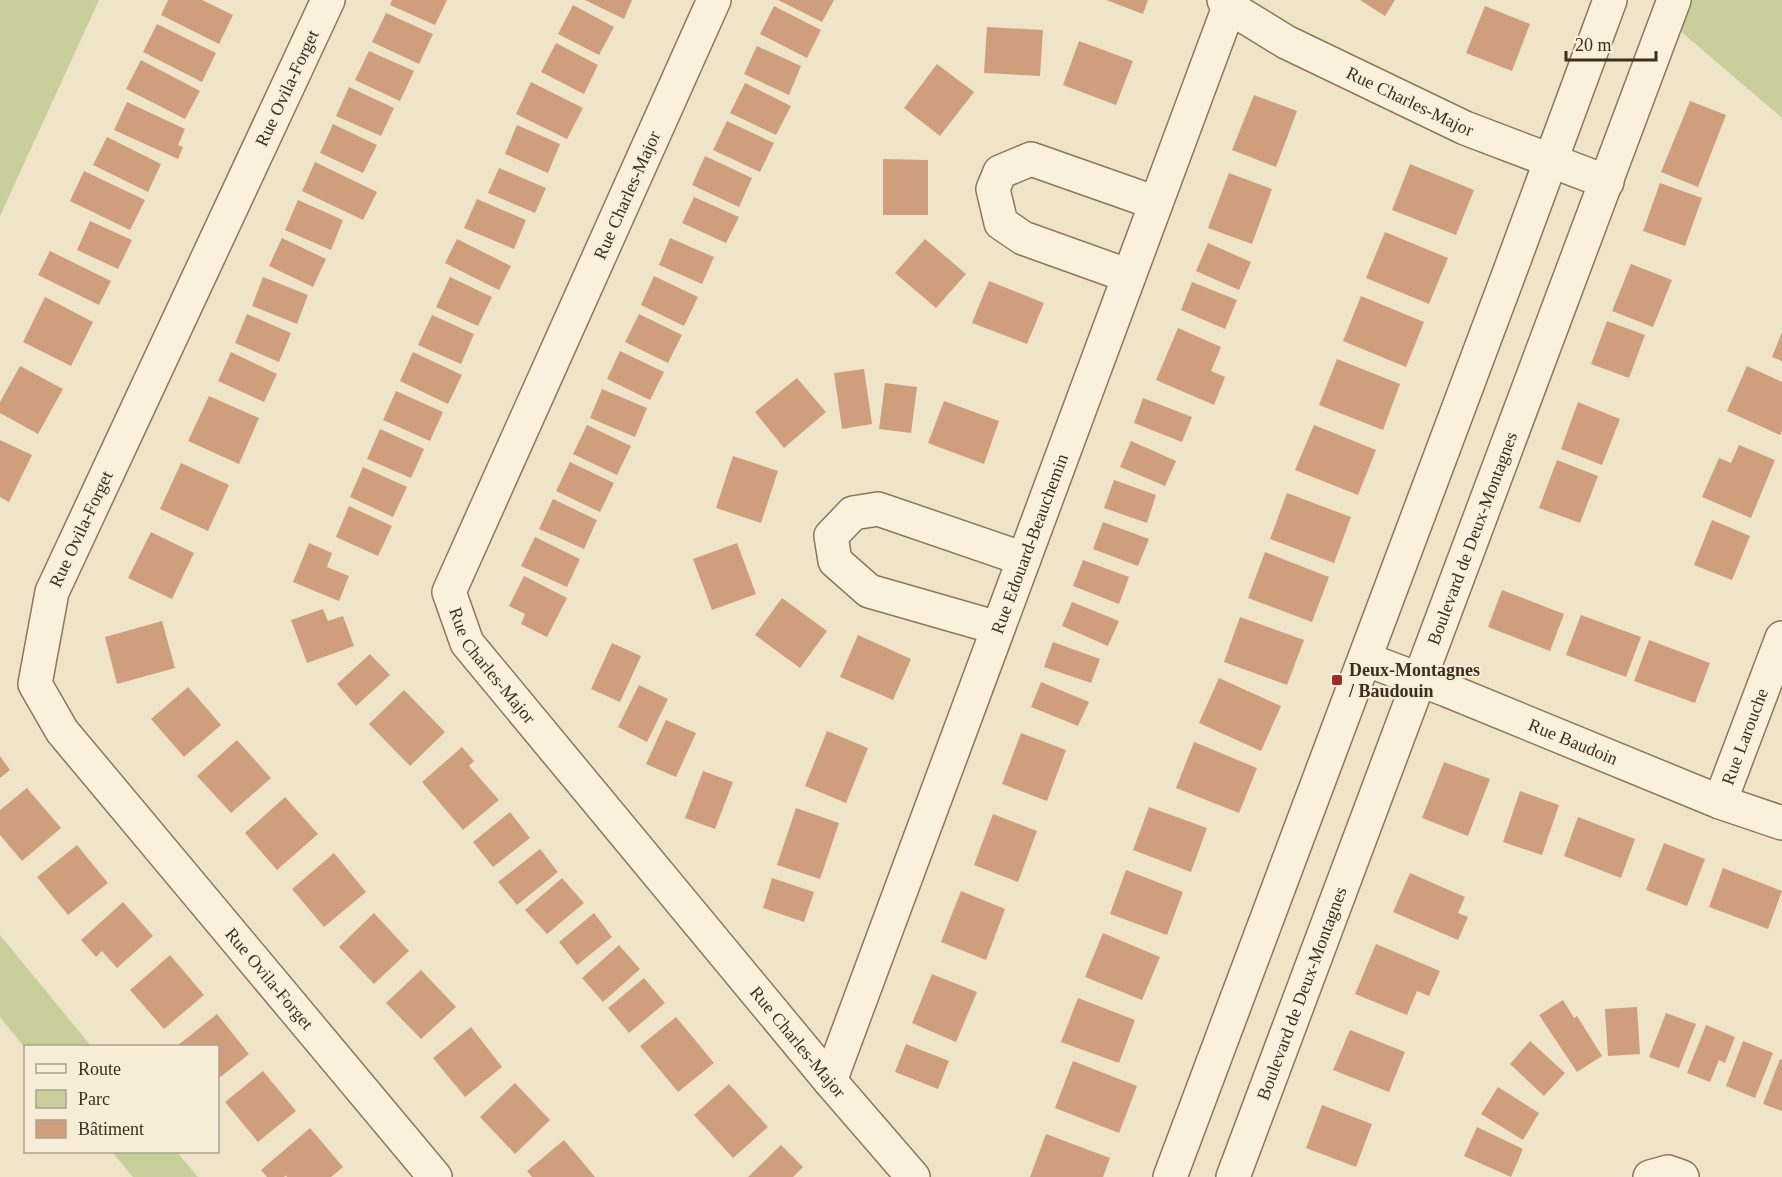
<svg xmlns="http://www.w3.org/2000/svg" width="1782" height="1177" font-family="Georgia,serif">
<style>
.green{fill:#c9cf9b}
.building{fill:#cf9f7d}
.lines{fill:none;stroke-linecap:round;stroke-linejoin:round}
.minor-casing{stroke:#8d765c;stroke-width:36}
.tertiary-casing{stroke:#8d765c;stroke-width:36}
.minor{stroke:#faf1dc;stroke-width:33}
.tertiary{stroke:#faf1dc;stroke-width:33}
.poi-dot{fill:#9e2a2b;stroke:#f7eed8;stroke-width:2}
.labels{text-anchor:middle;stroke-width:4.5;stroke-linejoin:round;paint-order:stroke}
.street-label{font-size:18px;fill:#3d2e20;stroke:#f7eed8}
.poi-label{font-size:18px;font-weight:bold;fill:#3d2e20;stroke:#f7eed8;text-anchor:start}
</style>
<rect width="100%" height="100%" fill="#f0e4c8"/>
<path class="green" d="M0,0H99L0,216Z
M1690,0H1782V118L1678,29Z
M0,935L91,1046H26L25,1048L0,1017Z
M112,1152H177L198,1177H133Z"/>
<path class="building" d="M168,0H202L233,15L219,44L161,15Z
M392,0H447L435,25L390,5Z
M585,0H632L624,19Z
M778,0H834L822,22Z
M1106,0H1148L1143,14Z
M1360,0H1395L1385,16Z
M573,5L614,27L599,55L558,34Z
M774,6L821,30L807,58L760,34Z
M1485,6L1530,24L1512,71L1466,53Z
M386,13L433,34L419,64L372,42Z
M157,24L216,53L202,82L143,52Z
M987,27L1043,30L1040,76L984,73Z
M1079,41L1133,61L1116,105L1063,85Z
M556,43L598,65L584,94L541,72Z
M757,46L801,66L789,95L744,74Z
M369,51L414,71L400,101L355,80Z
M141,60L200,91L185,119L126,89Z
M937,64L974,92L940,136L904,108Z
M531,82L583,108L567,139L516,114Z
M745,83L791,106L776,135L730,113Z
M349,87L394,108L381,136L336,116Z
M1254,95L1297,111L1276,167L1232,150Z
M1690,101L1726,115L1698,187L1661,172Z
M127,102L185,129L178,145L183,147L178,159L114,130Z
M727,121L774,143L760,172L713,150Z
M333,124L377,145L363,173L320,153Z
M517,125L560,144L548,173L505,154Z
M107,137L161,164L148,192L93,165Z
M705,156L752,178L739,207L692,185Z
M883,159L928,160V215H883Z
M315,162L377,192L363,220L302,191Z
M1410,164L1474,190L1456,235L1392,210Z
M499,168L546,188L535,213L488,193Z
M84,171L145,200L130,230L70,201Z
M1229,173L1272,189L1252,244L1208,228Z
M1660,183L1702,198L1685,246L1643,231Z
M694,197L739,217L726,243L682,223Z
M477,199L526,220L514,249L464,228Z
M298,200L343,220L331,250L285,230Z
M90,221L132,240L118,269L77,250Z
M1385,232L1448,258L1429,304L1366,278Z
M282,238L326,259L313,287L269,266Z
M670,238L714,257L702,284L659,265Z
M457,239L511,266L499,290L445,263Z
M925,239L966,274L936,308L895,273Z
M1208,243L1251,262L1239,290L1196,271Z
M50,251L111,281L99,305L38,275Z
M1631,264L1672,280L1653,327L1612,311Z
M654,276L698,297L684,326L641,305Z
M263,277L308,295L297,324L252,306Z
M450,277L492,297L478,326L436,307Z
M989,281L1044,303L1027,344L972,323Z
M1192,282L1237,300L1225,329L1181,310Z
M1361,296L1424,322L1406,367L1343,341Z
M45,297L93,322L71,366L23,342Z
M247,314L291,333L279,362L235,343Z
M639,314L682,335L668,363L625,342Z
M432,315L474,334L461,364L418,345Z
M1607,321L1645,335L1629,378L1591,364Z
M1178,328L1221,347L1211,371L1225,377L1214,405L1156,380Z
M1782,332V361L1772,357Z
M620,351L664,372L650,400L607,379Z
M231,352L277,374L264,402L218,381Z
M413,352L462,375L448,404L400,381Z
M1337,359L1400,384L1383,430L1319,405Z
M20,366L63,389L38,434L0,413V402Z
M1747,366L1782,382V431L1780,435L1727,411Z
M864,369L872,424L842,429L834,373Z
M797,378L826,412L784,448L755,412Z
M885,383L917,387L911,433L879,429Z
M602,389L647,408L635,437L590,418Z
M396,391L443,412L430,441L383,420Z
M209,396L259,418L239,464L188,441Z
M1143,398L1192,417L1182,442L1134,423Z
M944,401L999,421L984,464L928,443Z
M1578,402L1620,419L1602,465L1561,449Z
M587,425L631,446L617,475L573,454Z
M1314,425L1376,450L1358,495L1295,470Z
M380,429L424,449L411,478L367,459Z
M0,440L32,455L9,502L0,497Z
M1131,441L1176,461L1165,486L1120,467Z
M1739,445L1775,460L1751,518L1702,497L1719,458L1731,463Z
M733,456L778,471L761,523L716,508Z
M1557,460L1598,476L1580,523L1539,508Z
M570,462L614,483L600,512L556,491Z
M181,463L229,485L208,531L160,509Z
M363,467L407,487L393,517L350,497Z
M1114,480L1156,495L1147,523L1104,508Z
M1287,493L1351,517L1334,563L1270,539Z
M553,499L597,520L584,549L539,529Z
M349,506L392,526L378,556L336,537Z
M1712,520L1750,536L1732,580L1694,565Z
M1103,522L1149,539L1138,566L1093,549Z
M151,532L194,553L172,599L128,578Z
M535,537L580,559L567,587L521,566Z
M309,543L332,553L327,567L349,576L339,601L293,582Z
M737,543L756,594L712,610L693,559Z
M1265,552L1329,577L1312,622L1248,598Z
M1083,560L1129,577L1119,604L1073,586Z
M524,576L567,598L547,637L521,624L525,614L509,606Z
M1502,590L1564,614L1550,651L1488,627Z
M782,598L827,631L800,668L755,635Z
M1072,602L1119,621L1108,646L1062,626Z
M323,609L328,621L343,616L354,646L307,663L291,620Z
M1581,615L1641,637L1626,677L1566,655Z
M1240,617L1304,640L1287,685L1224,662Z
M162,621L175,668L117,684L105,637Z
M858,635L911,659L893,700L840,677Z
M1649,640L1710,663L1695,703L1634,681Z
M1053,642L1100,659L1091,683L1044,667Z
M612,643L641,656L620,702L591,689Z
M370,654L390,675L356,706L337,684Z
M1219,678L1281,706L1261,751L1199,723Z
M1041,682L1089,702L1078,726L1031,707Z
M639,685L668,699L647,742L618,727Z
M188,687L221,725L184,757L151,719Z
M404,690L445,732L410,766L369,724Z
M666,720L696,733L676,777L646,764Z
M827,731L868,748L846,803L805,786Z
M1021,733L1066,750L1047,801L1002,784Z
M237,740L271,778L231,813L197,776Z
M1194,742L1257,768L1239,813L1176,788Z
M462,747L474,761L469,766L499,800L463,830L422,782Z
M0,756L10,770L0,778Z
M1444,762L1490,779L1468,836L1422,818Z
M703,771L733,782L715,829L685,818Z
M27,788L61,828L22,861L0,835V810Z
M1520,791L1559,805L1542,855L1503,842Z
M285,797L318,834L277,870L245,833Z
M1149,807L1207,828L1191,872L1133,850Z
M796,808L839,823L820,879L777,865Z
M510,812L530,838L493,867L473,842Z
M993,814L1037,831L1018,882L974,865Z
M1578,817L1635,839L1621,878L1564,856Z
M1664,843L1705,859L1687,906L1646,890Z
M77,845L108,883L68,915L37,877Z
M540,849L558,872L517,905L498,882Z
M334,853L366,892L324,927L292,889Z
M1723,868L1782,891L1768,929L1709,907Z
M1126,870L1183,892L1167,935L1110,914Z
M1410,873L1465,897L1458,913L1468,917L1458,940L1393,912Z
M562,878L584,903L547,934L525,910Z
M772,878L814,892L804,922L763,908Z
M961,891L1005,909L986,960L941,942Z
M123,902L153,936L117,968L102,951L96,957L81,940Z
M374,913L409,951L374,984L339,947Z
M594,913L612,937L577,965L559,942Z
M1103,933L1160,957L1142,1000L1085,977Z
M1376,944L1440,971L1429,996L1417,991L1407,1015L1355,994Z
M619,945L640,969L603,1002L582,978Z
M170,955L204,995L164,1029L130,990Z
M421,970L456,1007L421,1039L386,1003Z
M932,974L977,992L956,1042L912,1023Z
M644,978L665,1003L629,1033L608,1008Z
M1078,998L1135,1020L1119,1063L1061,1042Z
M1563,1000L1574,1018L1577,1016L1602,1056L1577,1072L1539,1015Z
M1637,1007L1640,1054L1608,1056L1605,1009Z
M1666,1013L1696,1024L1679,1068L1649,1057Z
M217,1014L249,1054L218,1079V1046H177Z
M676,1017L714,1063L678,1092L640,1046Z
M1706,1025L1735,1037L1725,1063L1719,1060L1710,1082L1687,1073Z
M471,1027L502,1067L465,1097L433,1058Z
M1350,1030L1405,1052L1389,1092L1333,1070Z
M1530,1041L1565,1073L1544,1096L1510,1064Z
M1743,1041L1773,1053L1755,1098L1726,1086Z
M906,1044L949,1061L938,1089L895,1072Z
M1780,1059L1782,1060V1111L1763,1104Z
M1073,1061L1137,1086L1119,1133L1055,1108Z
M263,1071L296,1111L258,1142L225,1102Z
M515,1083L550,1120L515,1154L480,1117Z
M729,1084L768,1127L733,1158L694,1115Z
M1498,1087L1539,1113L1523,1140L1481,1114Z
M1322,1105L1372,1124L1356,1167L1306,1148Z
M1477,1127L1523,1149L1511,1177L1464,1156Z
M310,1128L343,1167L331,1177H287L286,1175L284,1177H267L261,1170Z
M1046,1134L1110,1158L1103,1177H1030Z
M564,1140L595,1177H532L527,1171Z
M781,1145L803,1167L793,1177H748Z"/>
<g class="lines">
<defs>
<g id="minor">
<path id="s1" d="M328,0L52,592L35,684L62,731L435,1177"/>
<path id="s2" d="M714,0L449,592L467,643L830,1081L913,1177"/>
<path id="s3" d="M1224,0L1229,7L1286,42L1465,128L1607,182"/>
<path d="M1129,276L1023,238L1001,223L993,189L1000,172L1031,159L1156,203"/>
<path d="M998,628L869,591L835,561L831,536L853,513L878,509L1024,559"/>
<path id="s4" d="M1365,659L1447,690L1720,802L1782,823"/>
<path id="s5" d="M1720,802L1782,638"/>
<path id="s6" d="M830,1081L1229,7"/>
<path d="M1650,1177L1668,1172L1682,1177"/>
</g>
<g id="tertiary">
<path d="M1170,1177L1510,271L1610,0"/>
<path id="s7" d="M1233,1177L1674,0"/>
</g>
</defs>
<use href="#minor" class="minor-casing"/>
<use href="#tertiary" class="tertiary-casing"/>
<use href="#minor" class="minor"/>
<use href="#tertiary" class="tertiary"/>
</g>
<rect class="poi-dot" x="1331" y="674" width="12" height="12" rx="3"/>
<g class="labels">
<g class="street-label">
<text transform="translate(287 88) rotate(-65)" y="6">Rue Ovila-Forget</text>
<text dy="6" stroke="none"><textPath href="#s3" startOffset="213">Rue Charles-Major</textPath></text>
<text transform="translate(627 195) rotate(-66)" y="6">Rue Charles-Major</text>
<text transform="translate(81 529) rotate(-65)" y="6">Rue Ovila-Forget</text>
<text dy="6" stroke="none"><textPath href="#s7" startOffset="682">Boulevard de Deux-Montagnes</textPath></text>
<text dy="6" stroke="none"><textPath href="#s6" startOffset="573">Rue Edouard-Beauchemin</textPath></text>
<text dy="6" stroke="none"><textPath href="#s2" startOffset="735">Rue Charles-Major</textPath></text>
<text dy="6" stroke="none"><textPath href="#s5" startOffset="70">Rue Larouche</textPath></text>
<text dy="6" stroke="none"><textPath href="#s4" startOffset="224">Rue Baudoin</textPath></text>
<text dy="6" stroke="none"><textPath href="#s1" startOffset="1124">Rue Ovila-Forget</textPath></text>
<text dy="6" stroke="none"><textPath href="#s7" startOffset="196">Boulevard de Deux-Montagnes</textPath></text>
<text dy="6" stroke="none"><textPath href="#s2" startOffset="1221">Rue Charles-Major</textPath></text>
</g>
<g class="poi-label">
<text x="1349" y="676">Deux-Montagnes<tspan x="1349" dy="21">/ Baudouin</tspan></text>
</g>
</g>
<rect x="24" y="1045" width="195" height="108" fill="#f7eed8" stroke="#ada18e" stroke-width="1.5"/>
<rect x="36" y="1064" width="30" height="9" fill="#faf1dc" stroke="#ada18e" stroke-width="1.5"/>
<text x="78" y="1075" font-size="18" fill="#3d2e20">Route</text>
<rect x="36" y="1090" width="30" height="18" fill="#c9cf9b" stroke="#ada18e" stroke-width="1.5"/>
<text x="78" y="1105" font-size="18" fill="#3d2e20">Parc</text>
<rect x="36" y="1120" width="30" height="18" fill="#cf9f7d" stroke="#ada18e" stroke-width="1.5"/>
<text x="78" y="1135" font-size="18" fill="#3d2e20">Bâtiment</text>
<path d="M1566 51v9h90v-9" fill="none" stroke="#3d2e20" stroke-width="3"/>
<text x="1575" y="51" font-size="18" fill="#3d2e20" stroke="#f7eed8" stroke-width="4.5" paint-order="stroke">20 m</text>
</svg>
